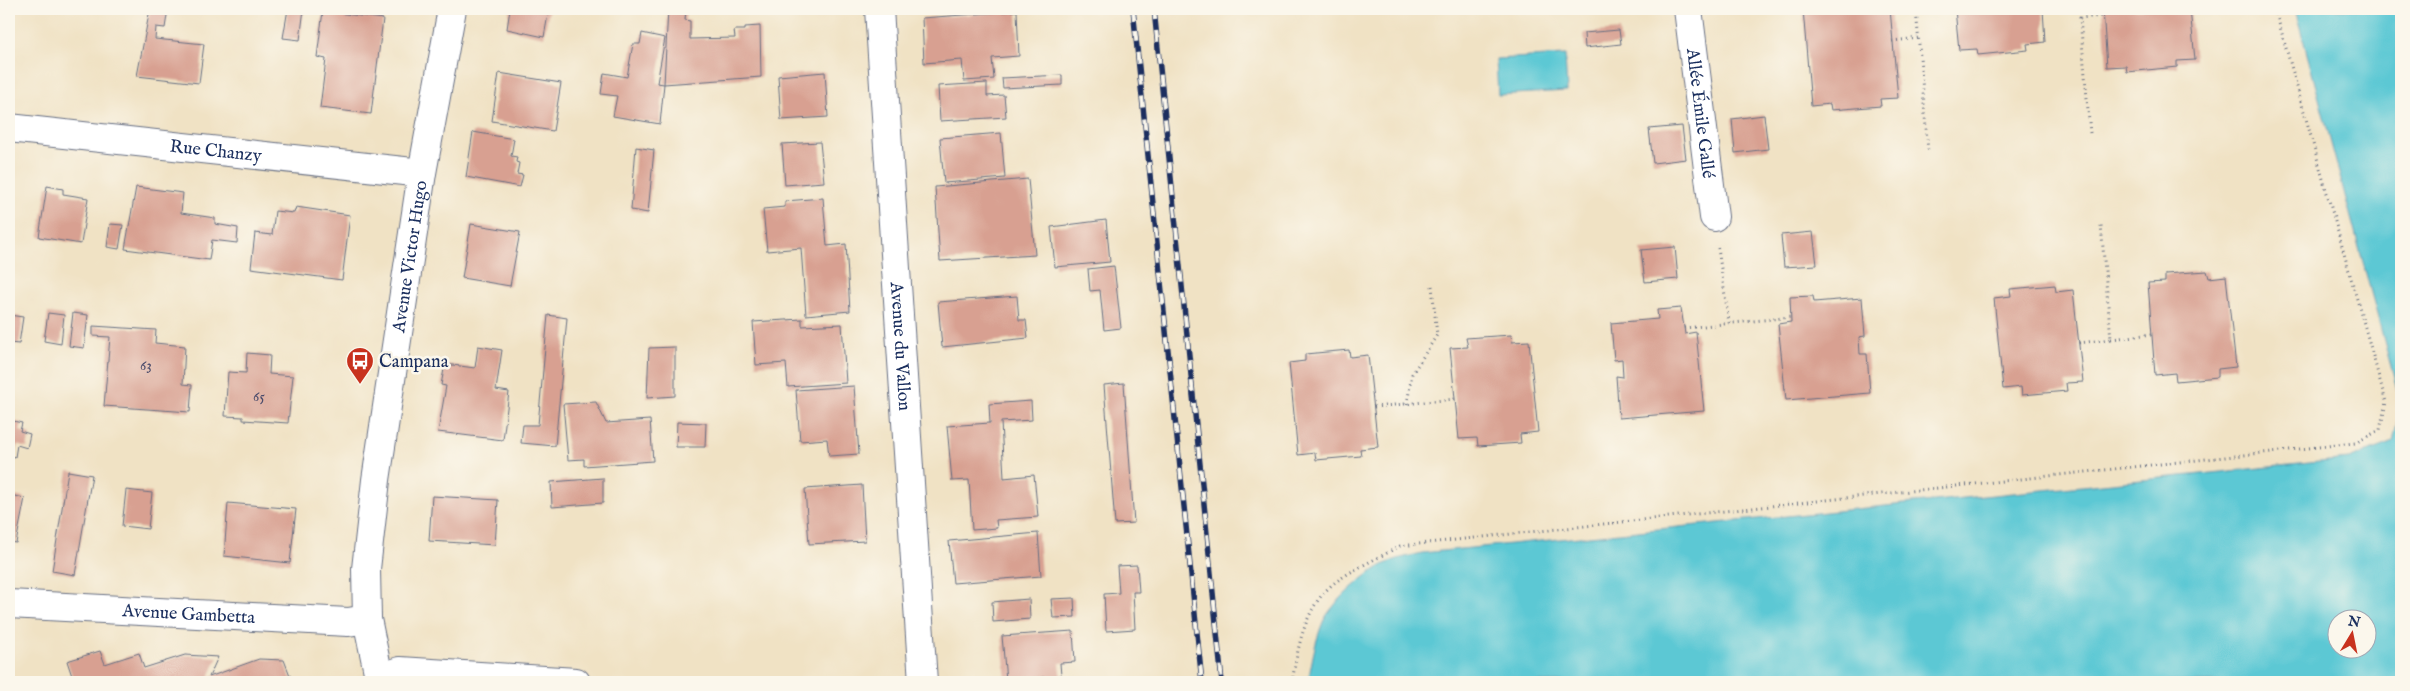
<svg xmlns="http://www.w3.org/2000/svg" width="2410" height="691" font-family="'IM FELL English',serif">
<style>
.water{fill:#5cc8d4;stroke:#3c7c99;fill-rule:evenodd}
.building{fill:#d8a091}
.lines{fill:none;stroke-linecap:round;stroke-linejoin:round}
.minor-casing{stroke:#666e82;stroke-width:30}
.path{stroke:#666e82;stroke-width:3;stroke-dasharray:1 4;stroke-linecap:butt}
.minor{stroke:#fff;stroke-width:28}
.rail-casing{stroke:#1b2f5e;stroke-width:5.5}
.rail{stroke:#fbf7ec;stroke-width:4;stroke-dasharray:11;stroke-linecap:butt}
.labels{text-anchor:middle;stroke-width:5;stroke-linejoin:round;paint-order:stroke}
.number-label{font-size:15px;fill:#4a4b6b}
.street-label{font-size:18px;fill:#1b2f5e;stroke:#fbf7ec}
.poi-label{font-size:18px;fill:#1b2f5e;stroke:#fbf7ec;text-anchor:start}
</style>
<rect width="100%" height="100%" fill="#fbf7ec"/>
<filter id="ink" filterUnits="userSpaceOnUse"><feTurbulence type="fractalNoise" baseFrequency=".02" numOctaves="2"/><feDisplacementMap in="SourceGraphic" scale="10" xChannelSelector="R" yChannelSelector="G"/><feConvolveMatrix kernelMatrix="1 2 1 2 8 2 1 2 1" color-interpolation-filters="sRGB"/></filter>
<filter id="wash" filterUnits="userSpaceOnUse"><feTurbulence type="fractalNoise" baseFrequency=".0096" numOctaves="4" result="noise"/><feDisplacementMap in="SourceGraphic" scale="20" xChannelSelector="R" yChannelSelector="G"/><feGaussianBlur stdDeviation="1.12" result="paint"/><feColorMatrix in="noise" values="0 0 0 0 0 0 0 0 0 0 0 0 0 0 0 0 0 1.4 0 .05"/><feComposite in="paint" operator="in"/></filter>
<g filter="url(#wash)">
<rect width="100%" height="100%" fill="#f0e2c4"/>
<path class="water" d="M2295,9H2401V682H1308C1312,662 1315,641 1323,622C1332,602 1371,568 1392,561C1401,557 1412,556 1422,553L2349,459L2393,442L2401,404ZM2338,618H2368V648H2338Z
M1565,55L1567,91L1498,95L1496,59Z"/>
<g id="blocks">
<path class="building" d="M150,9H168L165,28L156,27L155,39L204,44L199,83L137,76Z
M288,9H304L300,40L283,38Z
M510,9H549L544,37L507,29Z
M668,9H686L685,20L690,21V39L735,38L734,30H745V27L760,26L761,77L664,84Z
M767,9H800V10L767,12Z
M1803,9H1890L1898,98L1880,99L1881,106L1831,110L1830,104L1811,106Z
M1955,9H2043L2045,42L2027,44L2028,50L1978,55L1977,49L1959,50Z
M2103,9H2190L2195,60L2177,61V67L2127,72L2126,66L2107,67Z
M323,11L383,19L371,114L320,108L326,59L317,57Z
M1017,11L1019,56L992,58L994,79L964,81L962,60L924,63L922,18Z
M1619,30L1621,44L1585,48L1584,33Z
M642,33L665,38L657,83L664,84L660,124L613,116L617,96L601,94L604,73L627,77L633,44H640Z
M825,72L828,117L781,120L778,76Z
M499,73L561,83L553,131L492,121Z
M1062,75V85L1003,88L1002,78Z
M987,83V96L1004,95L1006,117L940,121L938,86Z
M1764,115L1768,149L1735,153L1732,119Z
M1682,126L1686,159L1653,163L1649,129Z
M473,132L514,139L511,156L517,157L516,162L519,163L517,174L523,175L520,187L466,177Z
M1001,133L1005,178L944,183L940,138Z
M820,142L824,182L785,185L782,144Z
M636,147L654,150L648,213L631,210Z
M1028,179L1035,255L940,261L935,187Z
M47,186L63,189V194L88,198L81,244L39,237Z
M136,187L183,193L181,213L215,218V224L238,228L237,243L212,240L209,260L125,249Z
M823,198L827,246L846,244L850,311L806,315L801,248L767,251L763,209L785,207V201Z
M296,207L350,215L342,280L251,268L255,233L272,235L275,211L294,213Z
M1106,220L1110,262L1055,267L1051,227Z
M110,224L123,225L119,249L107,247Z
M471,224L520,232L510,286L462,278Z
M1813,232L1817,265L1784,267L1781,235Z
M1675,247L1678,279L1645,282L1641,250Z
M1114,266L1121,328L1104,330L1100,290L1090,291L1088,269Z
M2207,271L2209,278L2226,276L2236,367L2218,369V377L2176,381L2175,373L2155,375L2148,283L2165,282V274Z
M2055,285L2056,292L2073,290L2083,382L2066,383L2067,391L2022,395L2021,387L2003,389L1994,298L2011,296L2010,289Z
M1017,296L1019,320H1026L1028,338L942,347L938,302Z
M1813,296L1814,302L1862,298L1865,336L1859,337L1860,354H1867L1870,393L1786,400L1778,324L1791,322L1790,297Z
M1681,308L1685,334L1696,332L1704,411L1619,418L1616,376L1623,377L1622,359L1614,360L1611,323L1658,319L1657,310Z
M48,313L64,315L61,344L44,341Z
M73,313L88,315L84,348L69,346Z
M9,315L23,317L19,344L9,343Z
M548,315L567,318L555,446L521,443L523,425H538Z
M802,319V326L842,324L846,383L788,387L786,363L756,365L753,322Z
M93,326L156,330L155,343L185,346L183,384L192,385L190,412L104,406L110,337L93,336Z
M1511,335L1512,342L1529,341L1538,432L1520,434L1521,443L1478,446L1477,438L1459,439L1450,348L1468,347L1466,338Z
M478,346L502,350L496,390L509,392L503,440L438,432L446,386L441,385L445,364L475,368Z
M675,347V396L647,398L649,348Z
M1349,350L1350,357L1368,355L1378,447L1360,449L1361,456L1316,460L1315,453L1298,455L1289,363L1305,361V354Z
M247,353L270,355L269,374L293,376L288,423L243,420V417L225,416L228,372L246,373Z
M9,377L14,378L10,399H9Z
M1124,383L1134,523L1115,524L1104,385Z
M854,386L859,454L829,456L827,439L800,441L796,390Z
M1031,401L1032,420L1001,422L1004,478L1034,475L1038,517L996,520L997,528L972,530L969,480L952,481L947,426L990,423L989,404Z
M596,402L606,423L650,420L653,461L584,466V459L568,460L563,404Z
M9,420L22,423L20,431L30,434L27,448L17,445L15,457L9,455Z
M677,422L706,423L705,447H676Z
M68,471L92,475L75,575L52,571Z
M603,478V503L552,507L551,482Z
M862,485L865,541L809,544L805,489Z
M126,490L152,493L148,529L122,526Z
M9,495L25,498L16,543L9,542Z
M432,496L498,500L495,545L429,541Z
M228,503L296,509L290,563L224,556Z
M1038,533L1041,576L953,583L949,541Z
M1137,565L1139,592H1133L1135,629L1106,631L1104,594L1119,593L1117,566Z
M1074,598L1075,617L1053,618L1051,599Z
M1029,599L1030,619L993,622L992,602Z
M1073,631L1075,662L1060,663L1061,676L1006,680L1002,636Z
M100,651L105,664L139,653L144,668L185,655L218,657L209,677L259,659L284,660L291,678L303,682H74L67,661Z"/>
</g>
</g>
<g filter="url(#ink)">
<use href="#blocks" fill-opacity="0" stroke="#666e82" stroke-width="1"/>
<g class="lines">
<defs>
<g id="minor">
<path id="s1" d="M879,9L923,682"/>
<path id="s2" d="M1688,9L1714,217"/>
<path id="s3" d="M9,128L422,173"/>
<path id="s4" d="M9,604L348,622L367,619"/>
<path d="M379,678L400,671L576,682"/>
<path id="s5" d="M380,682L367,619L366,569L376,480L422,173L452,9"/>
</g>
</defs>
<use href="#minor" class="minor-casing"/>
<path class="path" d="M1916,9L1928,151
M1892,41L1919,38
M2090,133L2080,18L2103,16
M1718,248L1729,323
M1684,328L1792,317
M2111,339L2152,334
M2079,343L2111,339L2101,225
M1407,404L1412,374L1437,335L1432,286
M1374,407L1455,399
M1292,682C1298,648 1304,608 1333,584C1352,569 1379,558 1400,546L2355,443L2380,430L2386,402L2275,9"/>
<use href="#minor" class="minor"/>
<defs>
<path id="rail" d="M1133,9L1202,682
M1154,9L1222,682"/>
</defs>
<use href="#rail" class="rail-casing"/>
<use href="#rail" class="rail"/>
</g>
</g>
<defs>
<symbol id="bus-pin" viewBox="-11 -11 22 30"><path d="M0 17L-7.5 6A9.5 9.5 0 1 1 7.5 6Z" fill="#c8321e" stroke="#fbf7ec"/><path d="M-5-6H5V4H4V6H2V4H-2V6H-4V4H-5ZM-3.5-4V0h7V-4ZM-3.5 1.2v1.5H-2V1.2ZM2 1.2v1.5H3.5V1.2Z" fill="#fff"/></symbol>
</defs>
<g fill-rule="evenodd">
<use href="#bus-pin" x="344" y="345" width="32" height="43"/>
</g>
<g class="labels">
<g class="number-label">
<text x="146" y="370">63</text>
<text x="259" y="401">65</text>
</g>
<g class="street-label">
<text dy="6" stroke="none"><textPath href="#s2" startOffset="105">Allée Émile Gallé</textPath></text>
<text dy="6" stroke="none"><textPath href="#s3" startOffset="208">Rue Chanzy</textPath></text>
<text dy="6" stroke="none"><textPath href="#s5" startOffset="430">Avenue Victor Hugo</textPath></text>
<text dy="6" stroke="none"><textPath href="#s1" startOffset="338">Avenue du Vallon</textPath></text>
<text dy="6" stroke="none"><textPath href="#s4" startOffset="180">Avenue Gambetta</textPath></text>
</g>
<g class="poi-label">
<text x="379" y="367">Campana</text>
</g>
</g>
<rect width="2410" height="691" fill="none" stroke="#fbf7ec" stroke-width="30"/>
<g transform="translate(2352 634) rotate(10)"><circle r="24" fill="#fbf7ec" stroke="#a1a7b3"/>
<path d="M0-4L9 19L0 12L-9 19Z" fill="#c8321e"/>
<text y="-8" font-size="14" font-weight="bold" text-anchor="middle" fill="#1b2f5e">N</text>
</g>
</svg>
